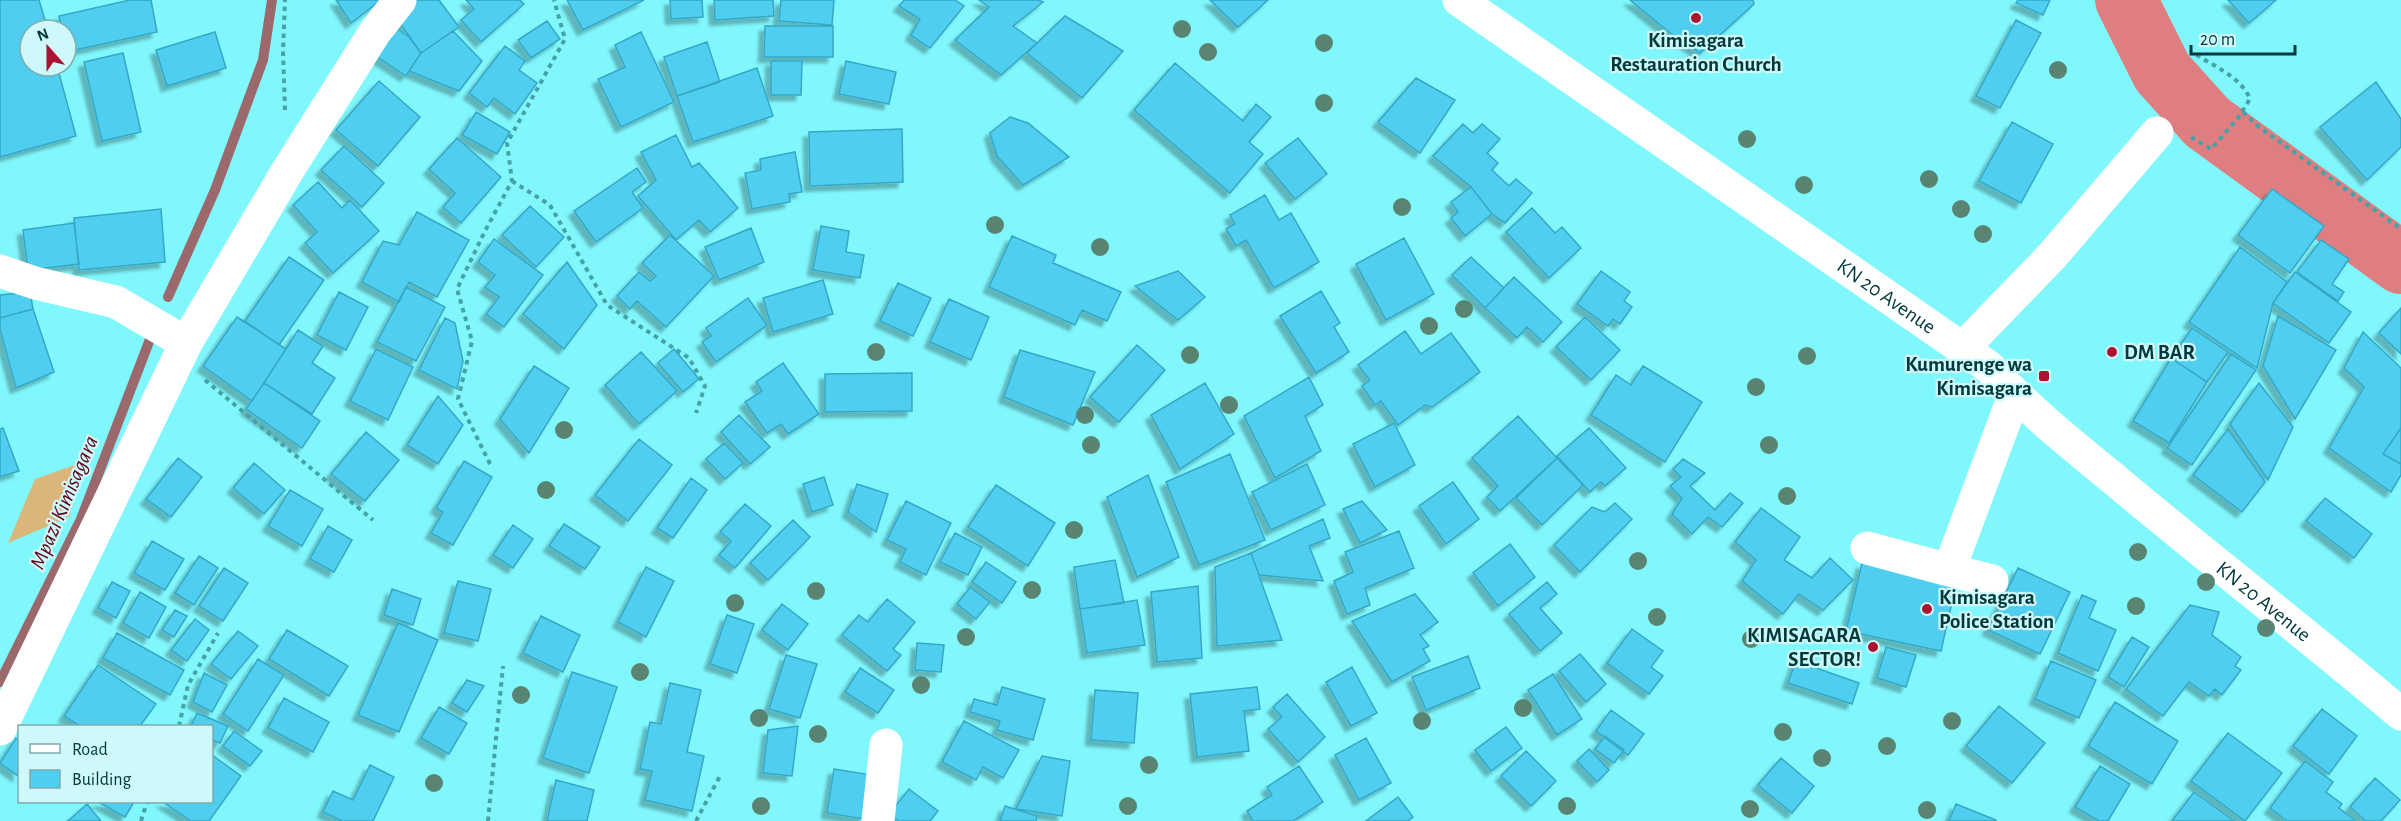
<svg xmlns="http://www.w3.org/2000/svg" width="2401" height="821" font-family="'Alegreya Sans',sans-serif">
<style>
.green{fill:#dbb67a}
.lines{fill:none;stroke-linecap:round;stroke-linejoin:round}
.stream{stroke:#9b696b;stroke-width:10}
.river{stroke:#de7e80;stroke-width:62}
.building{fill:#50cef0;stroke:#35a8c6;stroke-width:1.5;filter:url(#shadow)}
.path{stroke:#46a2a6;stroke-width:4;stroke-dasharray:4.5 4.5;stroke-linecap:butt}
.minor{stroke:#fff;stroke-width:33}
.major{stroke:#fff;stroke-width:33}
.tree{fill:#598472}
.poi-dot{fill:#aa1430;stroke:#cef8fa;stroke-width:2}
.labels{text-anchor:middle;stroke-width:4.5;stroke-linejoin:round;paint-order:stroke}
.poi-label{font-size:21px;font-weight:bold;fill:#00393b;stroke:#cef8fa;text-anchor:start}
.street-label{font-size:21px;fill:#00393b;stroke:#cef8fa}
.water-label{font-size:22px;font-style:italic;fill:#5c0214;stroke:#cef8fa}
</style>
<defs>
<filter id="shadow"><feDropShadow dx="-5.5" dy="5.5" stdDeviation="1.5" flood-color="#0004"/></filter>
</defs>
<rect width="100%" height="100%" fill="#80f7fd"/>
<path class="green" d="M86,461L69,517L8,543L35,479Z"/>
<g class="lines">
<path class="stream" d="M168,297L215,190L263,60L272,0
M0,682L81,519L152,334"/>
<path class="river" d="M2126,0L2162,72L2207,122L2401,263"/>
</g>
<path class="building" d="M0,0H39L48,30H30V66H57L76,136L0,157Z
M130,0H151L157,32L66,52V30H62L59,16Z
M336,0H381L351,23Z
M410,0H439L459,27L421,53L392,12Z
M466,0H520L524,4L481,42L461,20L474,9Z
M567,0H644L583,30Z
M670,0H702L703,17L671,19Z
M714,0H773L774,16L715,20Z
M781,0H834L832,25L779,21Z
M904,0H955L964,6L930,48L911,35L920,19L899,6Z
M979,0H1038L1043,2L1013,26L1037,43L1001,75L955,40L989,7Z
M1210,0H1268L1238,27Z
M1630,0H1753L1754,4L1700,53L1669,32Z
M2018,0H2050L2043,15L2016,3Z
M2228,0H2276L2249,23Z
M1065,16L1123,51L1082,98L1027,53Z
M2016,20L2041,33L2000,108L1976,96Z
M547,21L560,39L531,58L518,40Z
M393,26L409,37L421,53L406,76L373,54Z
M765,26H833V57H764Z
M453,31L482,61L459,91L409,71L421,53Z
M215,32L226,68L167,86L156,50Z
M641,32L674,102L621,127L598,79L625,67L615,45Z
M707,42L720,82L677,96L664,57Z
M505,46L525,61L519,70L537,83L515,114L494,98L487,107L469,93Z
M123,53L141,132L102,141L84,62Z
M771,61H802L801,95H771Z
M846,61L896,72L889,104L839,94Z
M1175,63L1243,121L1256,104L1271,117L1249,142L1263,154L1230,193L1134,110Z
M757,68L773,116L693,142L677,96Z
M1416,78L1455,100L1420,153L1378,122Z
M379,81L420,117L378,166L336,130Z
M2376,82L2401,119V147L2367,180L2320,127Z
M476,112L510,132L497,154L462,135Z
M1010,117L1028,123L1069,157L1023,185L997,156L990,133Z
M2012,122L2053,144L2021,203L1979,181Z
M1463,124L1473,133L1482,124L1500,139L1487,153L1498,163L1492,170L1509,186L1516,179L1532,193L1505,223L1492,214L1471,187L1433,156Z
M902,129L903,182L810,186L809,132Z
M676,135L692,167L699,163L738,208L710,232L699,220L676,240L638,196L656,180L641,152Z
M457,138L501,177L461,223L443,207L455,193L429,169Z
M1298,138L1327,174L1295,199L1265,163Z
M344,146L384,183L362,207L321,170Z
M795,152L802,192L789,194L790,202L752,209L745,173L761,170L760,159Z
M637,168L646,182L632,192L643,208L596,242L574,211Z
M318,182L342,208L350,200L379,231L333,273L305,243L317,232L293,205Z
M1471,187L1492,214L1465,236L1451,218L1458,212L1451,202Z
M2272,189L2324,226L2290,273L2238,235Z
M1265,195L1279,220L1291,213L1319,262L1274,288L1246,240L1236,246L1226,229L1235,224L1230,215Z
M530,206L564,237L536,267L502,235Z
M1532,208L1555,233L1562,227L1581,248L1549,278L1506,232Z
M161,209L165,262L79,270L74,218Z
M417,212L469,240L437,297L409,282L399,302L362,282L383,241L399,245Z
M74,223L79,264L28,270L23,230Z
M821,226L849,231L846,252L864,255L860,278L813,270Z
M751,228L764,262L719,280L705,247Z
M670,235L714,276L666,327L637,301L630,309L617,296L639,272L650,281L656,276L642,263Z
M1012,236L1056,255L1053,263L1121,292L1107,321L1082,310L1075,325L989,287Z
M1404,238L1434,294L1386,320L1356,264Z
M494,239L543,275L504,327L486,314L499,297L485,287L495,275L478,262Z
M2321,240L2349,259L2332,284L2344,292L2338,301L2297,272Z
M2240,247L2287,282L2273,303L2257,368L2189,322Z
M289,257L324,280L279,345L245,321Z
M1471,257L1504,288L1485,308L1452,275Z
M567,262L597,305L564,349L523,314Z
M1178,271L1205,297L1178,320L1135,286Z
M1601,271L1630,292L1624,301L1632,307L1620,324L1613,319L1608,326L1577,304Z
M2295,272L2351,312L2329,343L2273,303Z
M1514,277L1562,322L1543,342L1527,327L1517,338L1485,308Z
M823,280L833,314L773,332L763,298Z
M898,283L931,298L913,336L880,321Z
M406,287L445,307L416,361L377,342Z
M1321,291L1340,323L1334,327L1349,352L1316,373L1280,316Z
M30,292L33,309L0,318V295Z
M339,292L368,307L346,350L317,335Z
M748,298L767,325L716,362L702,342L711,336L706,328Z
M949,299L989,317L971,360L930,342Z
M2401,308V354L2379,333Z
M33,309L54,372L16,388L0,329V318Z
M2278,316L2336,350L2295,419L2263,366Z
M237,317L286,349L252,401L203,366Z
M1585,317L1620,350L1591,380L1556,347Z
M445,318L455,323L463,361L457,389L419,370Z
M2192,328L2228,352L2207,382L2171,358Z
M298,330L323,346L312,363L335,378L312,414L264,383Z
M1405,331L1421,354L1451,333L1480,372L1432,407L1425,405L1398,425L1381,401L1375,405L1362,386L1370,380L1358,365Z
M2363,332L2401,368V428L2383,454L2401,464V475L2391,492L2329,448L2364,387L2344,368Z
M1137,345L1165,370L1119,422L1090,397Z
M376,349L413,367L388,420L350,401Z
M674,349L699,379L683,392L658,363Z
M1020,350L1095,372L1073,425L1004,397Z
M641,352L677,391L639,424L605,385Z
M2231,354L2256,370L2192,465L2167,448Z
M2171,358L2207,382L2169,443L2133,421Z
M783,363L819,414L788,434L781,424L767,433L745,402L762,391L756,382Z
M534,366L569,388L529,453L500,419Z
M1643,366L1702,402L1665,462L1591,415L1616,375L1631,385Z
M912,373V411L825,412V374Z
M1309,377L1323,405L1305,416L1321,451L1275,478L1244,416Z
M264,383L320,421L302,448L246,409Z
M1205,383L1234,434L1180,469L1151,415Z
M2259,383L2293,427L2268,480L2230,424Z
M438,396L463,425L438,464L407,445Z
M739,415L770,447L750,464L721,432Z
M1518,416L1557,458L1500,511L1487,497L1498,486L1472,458Z
M1394,423L1415,465L1375,487L1353,444Z
M3,428L19,471L0,477V429Z
M1589,428L1626,468L1605,486L1601,482L1590,492L1557,456Z
M2401,428V464L2383,454Z
M2228,429L2265,482L2242,512L2193,475Z
M366,432L399,460L365,501L331,474Z
M639,439L672,465L628,521L595,495Z
M724,443L743,463L725,479L706,459Z
M1230,454L1265,540L1199,565L1166,482Z
M178,458L202,477L171,517L146,499Z
M1557,458L1583,485L1542,525L1516,498Z
M1683,459L1705,473L1690,486L1715,510L1730,493L1743,503L1722,527L1708,517L1692,534L1672,514L1682,498L1670,486L1681,477L1673,469Z
M464,461L492,477L453,545L431,533L443,512L436,508Z
M254,463L285,490L264,514L233,488Z
M1307,464L1325,505L1271,530L1252,492Z
M1148,475L1179,557L1137,577L1107,497Z
M824,477L833,505L812,512L803,484Z
M691,478L707,490L673,538L657,528Z
M1453,482L1479,519L1446,544L1419,506Z
M857,484L888,494L876,532L848,512Z
M996,485L1055,523L1028,566L968,527Z
M290,490L323,509L302,546L268,526Z
M2325,498L2372,534L2354,558L2306,521Z
M906,501L951,523L926,575L900,562L906,549L887,540Z
M1362,501L1387,530L1360,543L1343,509Z
M1615,503L1632,519L1580,572L1554,545L1592,507L1605,512Z
M745,504L771,526L735,568L719,555L731,541L720,532Z
M1761,508L1800,537L1784,560L1812,578L1830,558L1853,580L1823,610L1799,594L1783,614L1742,581L1756,560L1735,542Z
M1323,519L1330,538L1309,546L1323,581L1259,575L1251,553Z
M793,520L810,537L768,580L750,563Z
M564,524L600,547L585,569L549,546Z
M513,525L533,539L513,568L493,555Z
M328,526L352,540L334,572L310,559Z
M1399,531L1414,568L1365,588L1370,605L1347,614L1334,581L1353,572L1345,552Z
M955,533L982,547L968,575L940,562Z
M152,541L184,559L165,590L134,573Z
M1510,544L1535,577L1498,606L1473,573Z
M1251,553L1282,640L1217,646L1215,567Z
M199,556L218,568L194,605L175,593Z
M1115,560L1124,603L1080,609L1074,567Z
M986,562L1016,582L1002,603L972,582Z
M1862,563L1956,584L1941,651L1846,631Z
M646,567L674,581L646,637L618,622Z
M224,568L248,583L223,621L199,606Z
M2018,568L2070,592L2040,654L1988,630Z
M458,581L491,589L478,641L444,633Z
M112,582L130,591L116,618L98,608Z
M1547,582L1557,594L1540,608L1562,633L1540,651L1509,614Z
M1198,586L1202,658L1157,662L1151,592Z
M970,587L990,602L976,619L957,604Z
M392,589L421,599L413,625L384,615Z
M140,592L166,607L149,638L123,623Z
M1415,594L1438,622L1420,635L1429,646L1423,649L1430,661L1392,682L1352,621Z
M2082,595L2096,601L2089,618L2116,630L2098,671L2058,653Z
M887,599L915,622L893,649L901,655L887,671L842,635L859,615L868,622Z
M1137,600L1145,645L1087,653L1080,609Z
M782,604L808,624L788,650L762,630Z
M2190,605L2219,612L2212,635L2241,657L2235,666L2241,670L2222,695L2215,689L2209,696L2189,682L2163,716L2126,689Z
M175,610L187,616L174,637L162,630Z
M727,615L754,624L737,673L710,664Z
M541,616L580,635L563,672L523,653Z
M195,619L209,630L187,661L171,650Z
M398,623L438,640L399,732L358,715Z
M1632,629L1663,651L1651,667L1663,676L1649,694L1607,663Z
M287,630L348,666L329,696L269,659Z
M238,631L258,646L231,679L211,664Z
M117,633L184,670L170,695L103,658Z
M2132,637L2149,647L2124,687L2108,677Z
M917,643L944,645L941,672L915,670Z
M1886,647L1916,655L1906,687L1877,678Z
M1580,654L1606,684L1586,702L1559,671Z
M786,655L817,664L800,718L769,709Z
M1468,656L1480,688L1426,710L1412,677Z
M258,659L284,675L248,731L223,714Z
M1796,661L1859,683L1852,704L1788,683Z
M2051,661L2096,680L2079,718L2035,699Z
M98,665L156,704L140,726H80L64,716Z
M1352,667L1377,713L1351,726L1326,682Z
M860,668L894,690L878,713L845,692Z
M572,672L617,687L589,773L543,758Z
M204,673L227,685L212,712L193,702Z
M1553,674L1582,719L1557,735L1528,690Z
M467,680L484,686L467,712L452,703Z
M670,683L701,690L687,752L704,756L692,811L645,800L652,771L640,769L650,722L661,724Z
M1002,687L1045,699L1033,740L997,730L1000,721L970,712L974,699L997,705Z
M1257,687L1260,709L1244,711L1249,751L1197,757L1190,694Z
M1095,690L1138,693L1134,743L1091,740Z
M1287,694L1325,737L1298,762L1268,729L1282,717L1273,707Z
M284,698L329,722L313,752L268,728Z
M2115,702L2178,741L2152,784L2088,746Z
M1999,706L2045,743L2012,783L1966,746Z
M439,707L467,723L449,754L421,738Z
M2322,709L2357,736L2329,774L2293,746Z
M1611,710L1644,734L1628,755L1596,731Z
M197,713L228,726L220,743L212,740V726H191Z
M964,721L1019,750L1003,778L983,767L976,780L942,762Z
M798,726L792,776L763,773L768,730Z
M1506,727L1522,748L1491,771L1475,750Z
M234,731L262,751L250,766L223,746Z
M2228,733L2282,773L2245,821L2191,781Z
M1605,736L1624,750L1614,763L1595,749Z
M16,738L20,741L18,776L0,763Z
M1366,738L1391,783L1359,800L1335,755Z
M1589,749L1609,770L1597,782L1577,761Z
M1526,751L1556,781L1531,806L1501,776Z
M212,755L241,776L209,821H191L163,802H212Z
M1042,756L1070,761L1062,816L1016,809Z
M1781,758L1814,786L1792,813L1758,785Z
M2305,761L2333,782L2326,792L2342,804L2339,808L2356,821H2287L2270,808Z
M370,765L394,777L373,821H342L323,812L333,791L353,800Z
M1299,766L1323,802L1293,821H1253L1247,811L1272,795L1267,787Z
M2100,766L2130,784L2108,821H2099L2075,807Z
M834,769L872,775L864,819L827,813Z
M2375,778L2400,800L2381,821H2366L2350,807Z
M556,780L594,790L587,821H547Z
M909,789L938,811L930,821H899L889,814Z
M2194,792L2234,821H2172Z
M1398,797L1413,817L1408,821H1366Z
M98,802H134L125,817Z
M87,804L101,821H68Z
M1956,804L1996,820V821H1949Z
M1005,806L1037,816L1036,821H1000Z"/>
<g class="lines">
<path class="path" d="M285,110L283,52L285,0
M2243,112L2259,127L2401,229
M2191,137L2211,149L2238,118L2250,99C2242,78 2214,66 2195,54
M512,181L550,205L607,305L689,358L705,386L696,413
M205,380L373,520
M490,464L458,399L472,341L457,289L485,231L512,181L507,143L565,39L554,0
M179,726L188,685L218,633
M141,821L147,802
M488,821L503,666
M696,821L721,774"/>
<path class="minor" d="M0,271L35,283L116,302L186,343
M1963,348L2052,256L2157,133
M1867,548L1949,570L2014,396
M1949,570L1992,581
M0,729L186,343L288,170L375,32L400,0
M878,821L886,745"/>
<path class="major" id="s1" d="M1459,0L1989,367C2027,409 2071,444 2115,480C2209,559 2307,634 2401,714"/>
</g>
<g class="tree">
<circle cx="1182" cy="29" r="9"/>
<circle cx="1324" cy="43" r="9"/>
<circle cx="1208" cy="52" r="9"/>
<circle cx="2058" cy="70" r="9"/>
<circle cx="1324" cy="103" r="9"/>
<circle cx="1747" cy="139" r="9"/>
<circle cx="1929" cy="179" r="9"/>
<circle cx="1804" cy="185" r="9"/>
<circle cx="1402" cy="207" r="9"/>
<circle cx="1961" cy="209" r="9"/>
<circle cx="995" cy="225" r="9"/>
<circle cx="1983" cy="234" r="9"/>
<circle cx="1100" cy="247" r="9"/>
<circle cx="1464" cy="309" r="9"/>
<circle cx="1429" cy="326" r="9"/>
<circle cx="876" cy="352" r="9"/>
<circle cx="1190" cy="355" r="9"/>
<circle cx="1807" cy="356" r="9"/>
<circle cx="1756" cy="387" r="9"/>
<circle cx="1229" cy="405" r="9"/>
<circle cx="1085" cy="415" r="9"/>
<circle cx="564" cy="430" r="9"/>
<circle cx="1091" cy="445" r="9"/>
<circle cx="1769" cy="445" r="9"/>
<circle cx="546" cy="490" r="9"/>
<circle cx="1787" cy="496" r="9"/>
<circle cx="1074" cy="530" r="9"/>
<circle cx="2138" cy="552" r="9"/>
<circle cx="1638" cy="561" r="9"/>
<circle cx="2206" cy="582" r="9"/>
<circle cx="1032" cy="590" r="9"/>
<circle cx="816" cy="591" r="9"/>
<circle cx="735" cy="603" r="9"/>
<circle cx="2136" cy="606" r="9"/>
<circle cx="1657" cy="617" r="9"/>
<circle cx="2266" cy="628" r="9"/>
<circle cx="966" cy="637" r="9"/>
<circle cx="1751" cy="639" r="9"/>
<circle cx="640" cy="672" r="9"/>
<circle cx="921" cy="685" r="9"/>
<circle cx="521" cy="695" r="9"/>
<circle cx="1523" cy="708" r="9"/>
<circle cx="759" cy="718" r="9"/>
<circle cx="1422" cy="721" r="9"/>
<circle cx="1952" cy="721" r="9"/>
<circle cx="1783" cy="732" r="9"/>
<circle cx="818" cy="734" r="9"/>
<circle cx="1887" cy="746" r="9"/>
<circle cx="1822" cy="758" r="9"/>
<circle cx="1149" cy="765" r="9"/>
<circle cx="434" cy="783" r="9"/>
<circle cx="761" cy="806" r="9"/>
<circle cx="1128" cy="806" r="9"/>
<circle cx="1567" cy="806" r="9"/>
<circle cx="1750" cy="809" r="9"/>
<circle cx="1927" cy="810" r="9"/>
</g>
<g class="poi-dot">
<circle cx="1696" cy="18" r="6"/>
<circle cx="2112" cy="352" r="6"/>
<rect x="2038" y="370" width="12" height="12" rx="3"/>
<circle cx="1927" cy="609" r="6"/>
<circle cx="1873" cy="647" r="6"/>
</g>
<g class="labels">
<g class="poi-label">
<text x="1696" y="47" text-anchor="middle">Kimisagara<tspan x="1696" dy="24">Restauration Church</tspan></text>
<text x="2124" y="359">DM BAR</text>
<text x="2032" y="371" text-anchor="end">Kumurenge wa<tspan x="2032" dy="24">Kimisagara</tspan></text>
<text x="1939" y="604">Kimisagara<tspan x="1939" dy="24">Police Station</tspan></text>
<text x="1861" y="642" text-anchor="end">KIMISAGARA<tspan x="1861" dy="24">SECTOR!</tspan></text>
</g>
<g class="street-label">
<text dy="7" stroke="none"><textPath href="#s1" startOffset="520">KN 20 Avenue</textPath></text>
<text dy="7" stroke="none"><textPath href="#s1" startOffset="1006">KN 20 Avenue</textPath></text>
</g>
<g class="water-label">
<text transform="translate(63 502) rotate(-67)" y="8">Mpazi Kimisagara</text>
</g>
</g>
<rect x="18" y="725" width="195" height="78" fill="#cef8fa" stroke="#7cacae" stroke-width="1.5"/>
<rect x="30" y="744" width="30" height="9" fill="#ffffff" stroke="#7cacae" stroke-width="1.5"/>
<text x="72" y="755" font-size="18" fill="#00393b">Road</text>
<rect x="30" y="770" width="30" height="18" fill="#50cef0" stroke="#7cacae" stroke-width="1.5"/>
<text x="72" y="785" font-size="18" fill="#00393b">Building</text>
<g transform="translate(48 48) rotate(339)"><circle r="28" fill="#cef8fa" stroke="#7cacae" stroke-width="1.5"/>
<path d="M0-4.5L10 22L0 15L-10 22Z" fill="#aa1430"/>
<text y="-9" font-size="16" font-weight="bold" text-anchor="middle" fill="#00393b">N</text>
</g>
<path d="M2191 45v9h104v-9" fill="none" stroke="#00393b" stroke-width="3"/>
<text x="2200" y="45" font-size="18" fill="#00393b" stroke="#cef8fa" stroke-width="4.5" paint-order="stroke">20 m</text>
</svg>
